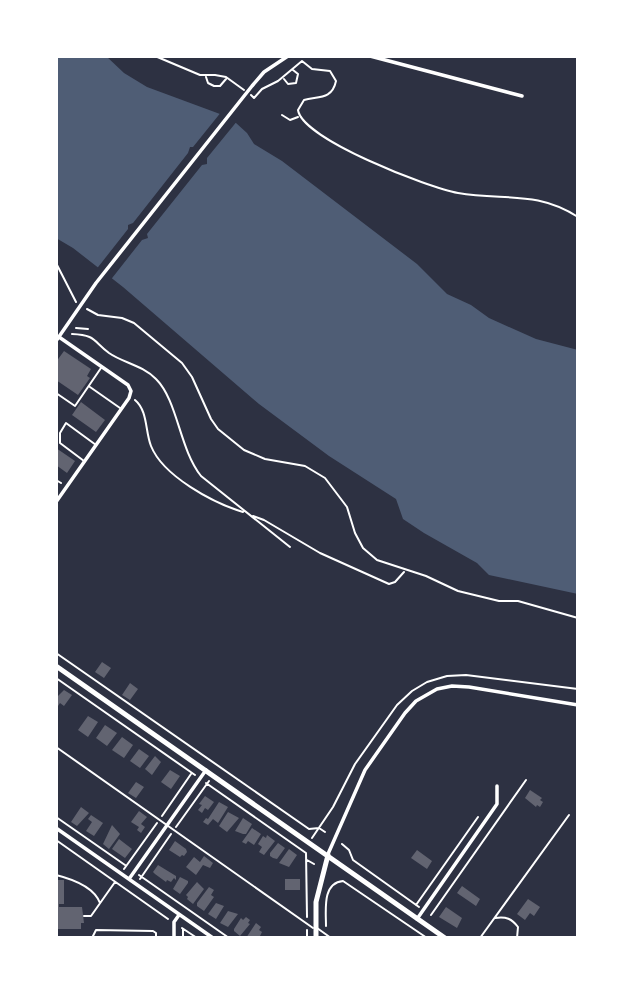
<svg xmlns="http://www.w3.org/2000/svg" width="634" height="994" font-family="Figtree,sans-serif">
<style>
.water{fill:#4f5d75}
.pier{fill:#2d3142}
.building{fill:#626471}
.lines{fill:none;stroke-linecap:round;stroke-linejoin:round}
.path{stroke:#fff;stroke-width:2}
.service{stroke:#fff;stroke-width:2}
.minor{stroke:#fff;stroke-width:3.5}
.secondary{stroke:#fff;stroke-width:5}
</style>
<rect width="100%" height="100%" fill="#2d3142"/>
<path class="water" d="M56,56H106L124,73L147,87L220,114L236,123L247,133L254,144L282,161L417,264L447,294L471,305L489,318L536,339L578,350V594L489,575L477,563L424,533L403,519L396,499L329,456L259,404L123,287L73,248L56,238Z"/>
<path class="pier" d="M222,111L238,120L207,158V164L202,165L147,234L148,238L142,240L109,282L95,271L128,229V225L133,223L188,153L190,147H193Z"/>
<path class="building" d="M64,351L91,369L87,376L90,378L78,395L56,380V362Z
M81,402L105,420L96,432L72,415Z
M56,448L75,461L67,473L56,465Z
M102,662L111,668L104,678L95,672Z
M130,683L138,689L130,700L122,695Z
M64,690L72,695L64,706L60,703L56,709V698Z
M88,716L98,722L88,737L78,730Z
M105,725L117,733L107,746L96,738Z
M122,737L133,745L124,758L112,750Z
M139,749L149,756L140,768L130,761Z
M155,756L161,762L152,775L145,769Z
M170,770L180,776L171,789L161,782Z
M136,782L144,787L136,798L128,793Z
M530,790L542,798L540,800L543,802L540,807L537,805L536,807L525,798Z
M205,796L214,802L208,810L205,808L202,813L198,810L202,805L199,804Z
M219,802L228,807L218,823L213,819L208,825L203,822L206,818L208,819Z
M81,807L89,813L77,826L71,822Z
M139,811L147,817L141,824L145,827L141,833L137,830L139,827L131,822Z
M228,812L239,818L227,832L219,826Z
M91,815L103,823L94,836L86,831L92,822L88,819Z
M243,818L252,824L246,834H243L235,831Z
M112,825L120,834L109,849L103,844Z
M252,828L261,834L254,845L248,841L246,844L242,842Z
M267,835L275,841L264,855L259,852L262,847L258,844L263,836L266,838Z
M119,839L132,849L125,858L112,849Z
M175,841L186,849L187,852L184,856L182,855L180,857L169,850Z
M278,843L285,848L277,859L273,858L270,856V853Z
M289,849L297,855L289,867L279,863Z
M417,850L432,861L427,869L411,858Z
M204,856L213,863L210,868L203,865L196,875L186,867L194,857L200,862Z
M158,865L176,876V880L174,878L171,882L167,880L166,882L155,874L153,872Z
M180,877L188,881V883L180,894L173,889Z
M285,879H300V890H285Z
M56,880H64V904H59V907H82L84,923H81V929H56Z
M197,882L204,889L193,904L187,899L188,897L186,895Z
M462,886L480,899L476,906L457,893Z
M209,887L214,890L211,895L214,897L204,911L197,906V903Z
M528,899L540,907L534,916L530,913L525,920L517,914Z
M216,903L224,906L216,919L208,914Z
M446,907L462,918L457,928L439,917Z
M228,911L238,914L228,927L220,923Z
M246,917L250,920L248,923L250,924L240,936L234,931V929L241,918L243,920Z
M256,923L261,927L259,930L262,932L259,938H246Z"/>
<g class="lines">
<path class="path" d="M155,56L200,75H215L226,77L244,90
M206,77L208,83L214,86H220L226,79
M284,79L288,84L296,83L298,74L293,70
M251,95L254,98L262,89L278,81L302,61L312,69L330,71L336,81C332,100 318,96 304,100L298,110C302,139 429,188 458,193C503,201 536,190 578,217
M282,115L290,120L298,117
M56,263L76,302
M87,309L98,315L122,318L134,323L182,363L192,377L211,419L218,429L244,450L265,459L305,466L325,478L347,507L355,533L363,548L377,560L426,576L458,591L499,601H518L578,618
M56,322L57,323
M76,328L88,329
M72,334C96,335 93,341 109,353C123,363 143,365 156,379C178,401 179,448 201,476L290,547
M135,400C148,411 145,431 151,446C163,476 213,503 243,512
M56,480L61,483
M253,516L264,520L320,553L389,584L395,582L404,572
M56,653L309,829L319,828L325,832
M56,678L195,775
M206,783L306,853L307,917
M162,816L191,774
M56,817L125,865
M176,827L209,781
M312,838L333,807L355,764L397,705L412,691L427,682L447,676L466,675L578,689
M56,840L168,919
M342,844L349,850L353,860L419,907
M307,860L314,864
M124,869L157,823
M56,875C72,879 94,887 100,903
M139,875L229,938
M140,879L171,834
M416,905L478,817
M431,915L526,780
M84,916H91L115,882
M326,926C326,910 322,883 343,881L427,938
M182,928L197,938
M183,938V929
M307,938V930"/>
<path class="service" d="M90,387L120,408
M56,393L75,406L101,368
M84,461L60,443V433L66,423L96,445
M56,747L313,928
M495,918C506,916 512,919 518,927L517,938
M317,928L331,938
M92,938L96,930L153,931L156,933V938
M480,938L569,815"/>
<path class="minor" d="M370,56L522,96
M56,341L96,283L252,86L264,72L288,56
M56,502L129,398L131,391L128,385L59,337
M56,828L213,938
M328,854L365,770L405,713L416,701L437,689L452,686L469,687L578,705
M129,879L206,770
M417,919L497,804V786
M174,938V922L179,915"/>
<path class="secondary" d="M56,666L445,938
M316,938V902L328,855"/>
</g>
<rect width="634" height="994" fill="none" stroke="#ffffff" stroke-width="116"/>
</svg>
